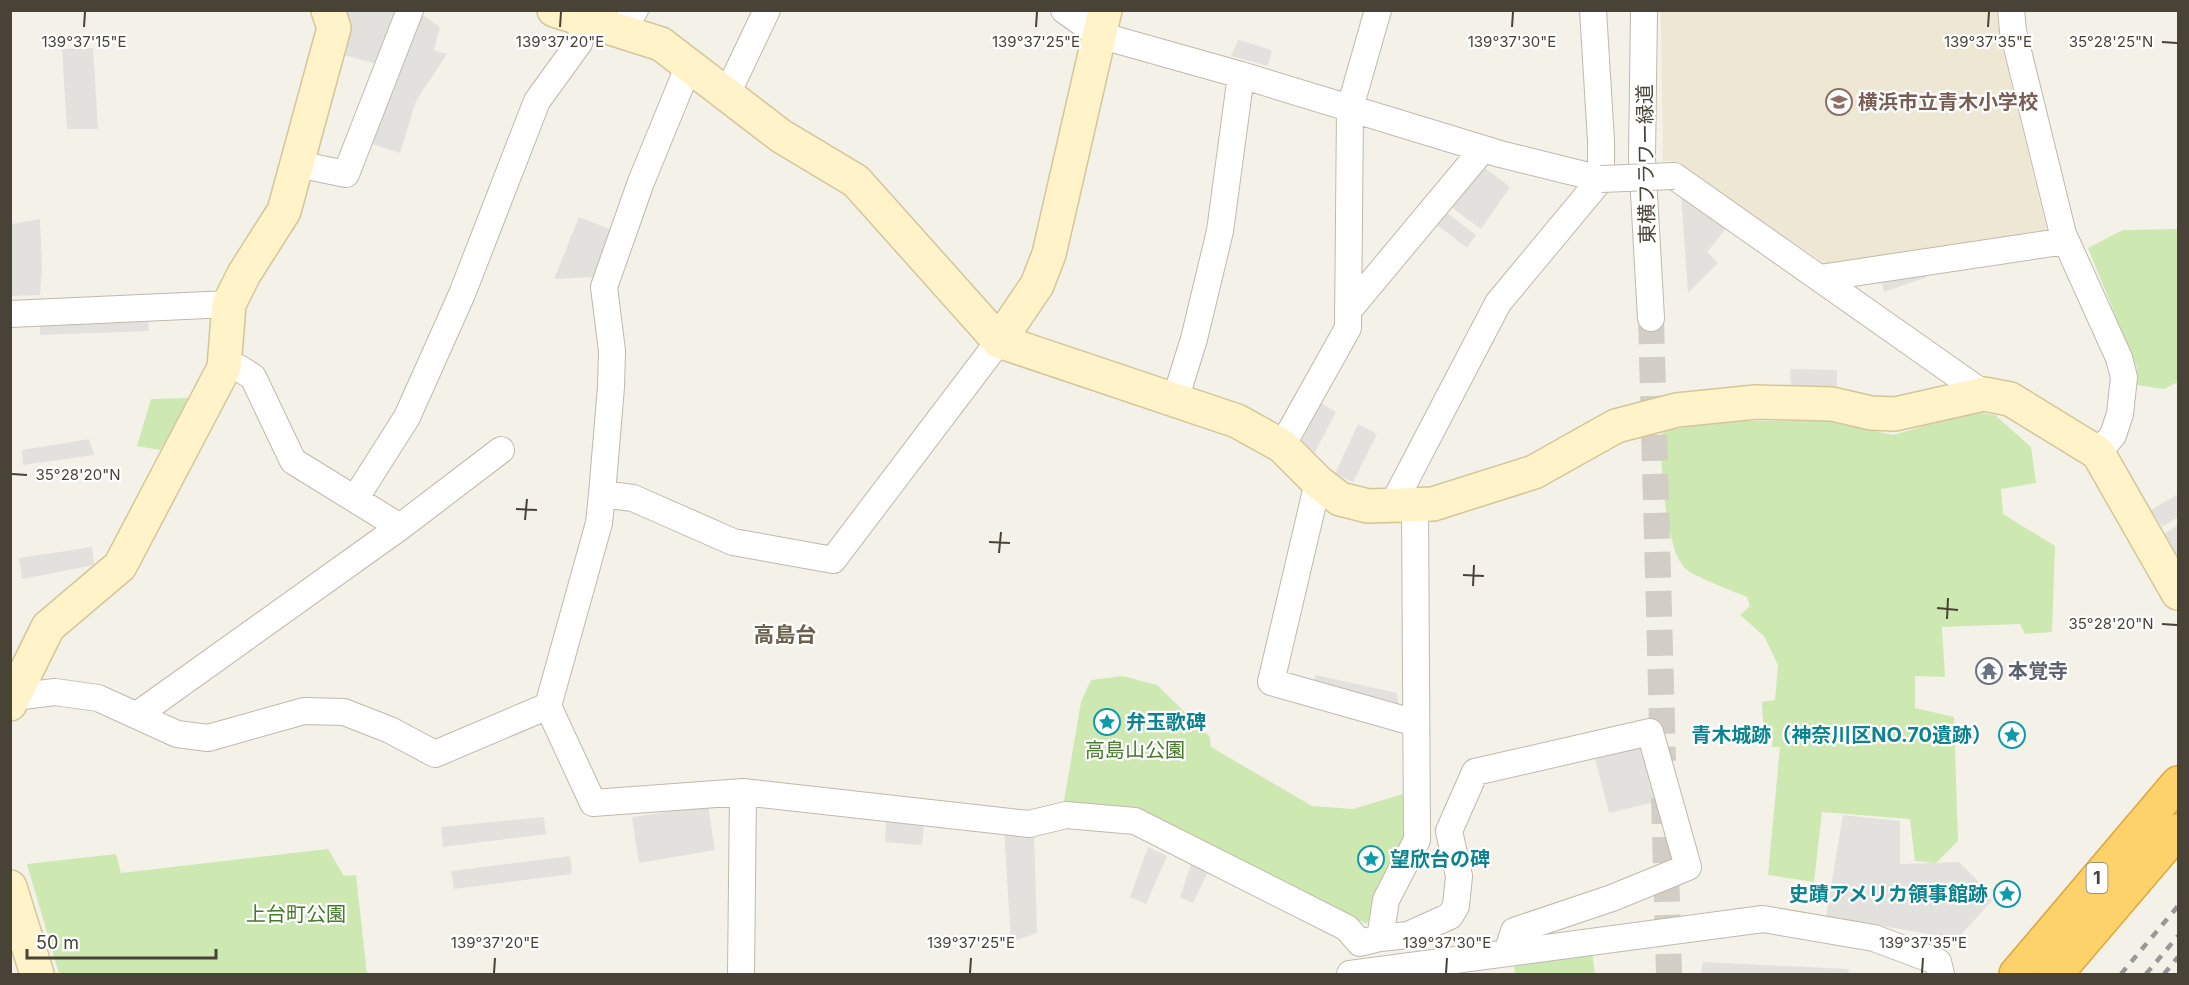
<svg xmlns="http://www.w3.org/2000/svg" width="2189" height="985" font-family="Inter,'Noto Sans JP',sans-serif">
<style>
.education{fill:#ede7d3}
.green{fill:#cee8b2}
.parking{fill:#e3e1dd}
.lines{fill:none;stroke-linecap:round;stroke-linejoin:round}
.street-tunnel{stroke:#d2cec5;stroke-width:26;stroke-dasharray:26 13;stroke-linecap:butt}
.street-casing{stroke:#c0b9ab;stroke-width:28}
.secondary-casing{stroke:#d4c699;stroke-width:36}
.highway-casing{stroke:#dda73a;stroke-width:36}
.street{stroke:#fff;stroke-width:26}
.secondary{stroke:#fef3c9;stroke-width:33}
.highway{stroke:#fdd26b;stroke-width:33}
.rail{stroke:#989898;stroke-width:4.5;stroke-dasharray:8 8;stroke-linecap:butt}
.street-bridge-casing{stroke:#c0b9ab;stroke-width:28;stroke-linecap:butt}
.street-bridge{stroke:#fff;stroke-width:26}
.ticks{fill:none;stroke:#484237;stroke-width:2}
.labels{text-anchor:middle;stroke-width:4.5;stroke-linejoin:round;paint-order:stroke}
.shield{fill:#fff;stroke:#7f7b73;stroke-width:1.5}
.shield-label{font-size:18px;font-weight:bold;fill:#484237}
.education-label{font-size:20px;font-weight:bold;fill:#785e54;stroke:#fff;text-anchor:start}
.street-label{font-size:20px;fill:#484237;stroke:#fff}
.worship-label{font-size:20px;font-weight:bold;fill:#5b616d;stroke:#fff;text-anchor:start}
.culture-label{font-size:20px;font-weight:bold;fill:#0d838f;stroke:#fff;text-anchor:start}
.park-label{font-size:20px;fill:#457a2a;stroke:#fff}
.neighbourhood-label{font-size:21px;font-weight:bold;fill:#6b604e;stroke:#fff}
.ticks-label{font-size:15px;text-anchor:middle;fill:#484237;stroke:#fff;stroke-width:4.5;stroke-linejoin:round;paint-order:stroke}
</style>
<rect width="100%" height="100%" fill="#f4f1e9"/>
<path class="education" d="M1661,11H1996L2001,42L2047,231L1826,264L1672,161H1663Z"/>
<path class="green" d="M2178,229V382L2164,389L2137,385V368L2088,248L2123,230Z
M190,398L160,450L137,446L151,399Z
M1973,412L1995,415L2031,447L2036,483L2001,489L2003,514L2055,546L2052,632L2025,634L2020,624L1942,627L1945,677L1915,676V708L1954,717L1958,841L1936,863L1915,861L1910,819L1822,812L1814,882L1768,875L1780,747H1772L1773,736L1764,735L1762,702L1775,700L1778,665L1764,636L1740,615L1750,606L1747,597C1733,591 1698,578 1687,570C1664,551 1662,466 1660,436L1665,431L1720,421H1829L1893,435Z
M1123,676L1157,685L1210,737L1211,747L1312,806L1353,809L1406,793V838L1377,895L1367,924L1271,877L1063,807L1081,702L1091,680Z
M328,849L344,876L356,875L367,974H59L27,864L116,854L121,873Z
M1592,952L1595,974H1515L1514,965Z"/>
<path class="parking" d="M345,11H397L377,64L340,54Z
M418,12L440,27L434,50L447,54L416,101L400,153L366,142Z
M1238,40L1272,50L1268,66L1231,56Z
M93,48L98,129H67L62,49Z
M1480,164L1510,187L1481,229L1447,204Z
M1681,194L1728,226L1707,252L1718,263L1688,293Z
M1442,209L1476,235L1467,248L1432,221Z
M579,217L612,230L594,277L554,279Z
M40,219L42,267L40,295L11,296V224Z
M1924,266L1927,277L1884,292L1880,276Z
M148,316L149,331L40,335V325Z
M1790,369L1837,370V386H1791Z
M1321,403L1336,412L1315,452L1300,444Z
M1358,424L1377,434L1353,482L1335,474Z
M89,439L94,455L23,465L22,450Z
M2178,494V517L2162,527L2151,510Z
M2178,525V566L2161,536Z
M92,547L94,565L22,579L19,558Z
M1316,675L1397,693L1399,707L1310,687Z
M1643,740L1663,800L1609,813L1594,754Z
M708,806L715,850L639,863L632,817Z
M1843,815L1900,821V864L1959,862L1978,881L1992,901L1957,939L1826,916Z
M544,817L546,834L443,847L441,827Z
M886,819L924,821L922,845L885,842Z
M1004,830L1034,832L1037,933L1011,942Z
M1148,847L1167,856L1146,904L1130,897Z
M570,856L572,874L454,889L451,871Z
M1191,864L1208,872L1193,903L1180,897Z
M1703,962L1849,969L1848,974H1701Z"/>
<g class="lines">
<path class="street-tunnel" d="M1651,318L1663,761
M1664,798L1669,974"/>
<defs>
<path id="street" d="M1064,10L1099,35L1241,75L1500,154L1601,179
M1644,10L1642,158L1651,318
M2011,10L2013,31L2063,234L2119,358L2124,377L2120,414L2113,435L2098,453
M619,32L635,10
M727,94L767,10
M297,164L346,174L410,10
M1674,176L1984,394
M1820,278L2066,241
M1348,311L1483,149
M10,314L229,304
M224,368H239L253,377L293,461L400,527
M1175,400L1194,339L1220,231L1241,75
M1282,446L1348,328L1350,108L1378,10
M1318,482L1271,682L1416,723
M602,494L611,387L612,351L604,287L641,182L689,65
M355,499L407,417L462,294L537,101L579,43L586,22
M1392,506L1498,303L1601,179V141L1593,10
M14,697L55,692L98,698L177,734L208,738L304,711L344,712L390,730L435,754L548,706L599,523L602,494L633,498L733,542L833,560L999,341
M548,706L593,803L743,792L1029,824L1066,815L1135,821L1347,928L1360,943
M137,715L400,527L501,450
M1380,938L1408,935L1450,916L1456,906L1459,876L1449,831L1475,772L1650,732L1688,867L1612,898L1514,931L1507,953
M1364,942L1380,938L1386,900L1417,840L1415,506
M741,974L743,792
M1350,974L1763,919L1874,938L1938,962L1941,974"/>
<path id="secondary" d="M554,10L661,44L781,136L856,181L999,341L1237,421L1282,446L1318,482L1340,499L1368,506L1433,504L1534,472L1616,426L1677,410L1756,402L1832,404L1871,413L1895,414L1984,394L2010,399L2098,453L2178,593
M999,341L1037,285L1049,254L1105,10
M10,704L48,627L120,566L224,368L229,304L244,274L284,211L334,28L328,10
M10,887L37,974"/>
<path id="highway" d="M2016,974L2178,783
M2056,974L2178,831"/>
</defs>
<use href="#street" class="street-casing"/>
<use href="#secondary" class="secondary-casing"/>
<use href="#highway" class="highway-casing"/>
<use href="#street" class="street"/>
<use href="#secondary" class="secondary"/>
<use href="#highway" class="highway"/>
<path class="rail" d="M2121,974L2178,906
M2146,974L2178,936
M2164,974L2178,957"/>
<defs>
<path id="street-bridge" d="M1601,179L1674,176"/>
</defs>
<use href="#street-bridge" class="street-bridge-casing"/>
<use href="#street-bridge" class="street-bridge"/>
</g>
<path class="ticks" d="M84,27L85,12M560,27L561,12M1036,27L1037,12M1512,27L1513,12M1988,27L1989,12M2162,42L2177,43M12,474L27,475M516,509L537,510M525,520L527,499M989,542L1010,543M999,553L1001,532M1463,575L1484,576M1473,586L1474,565M1937,608L1958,610M1947,619L1948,598M2162,624L2177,625M494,973L495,958M970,973L971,958M1446,973L1447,958M1922,973L1923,958"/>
<defs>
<symbol id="school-ring" viewBox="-11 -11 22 22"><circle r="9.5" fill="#fff" stroke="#8d6e63" stroke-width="1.5"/><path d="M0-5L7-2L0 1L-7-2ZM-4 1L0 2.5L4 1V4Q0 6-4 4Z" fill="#8d6e63"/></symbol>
<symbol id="temple-ring" viewBox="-11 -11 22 22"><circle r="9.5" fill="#fff" stroke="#6b7280" stroke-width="1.5"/><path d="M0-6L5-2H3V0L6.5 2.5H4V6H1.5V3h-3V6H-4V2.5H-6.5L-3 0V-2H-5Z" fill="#6b7280"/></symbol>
<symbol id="sight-ring" viewBox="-11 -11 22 22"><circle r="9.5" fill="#fff" stroke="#0f9aa8" stroke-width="1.5"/><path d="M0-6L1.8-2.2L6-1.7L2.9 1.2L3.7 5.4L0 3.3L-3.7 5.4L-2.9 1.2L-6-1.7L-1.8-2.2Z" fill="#0f9aa8"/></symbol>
</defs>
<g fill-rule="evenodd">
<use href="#school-ring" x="1824" y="87" width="30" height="30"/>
<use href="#temple-ring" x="1974" y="656" width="30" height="30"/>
<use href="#sight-ring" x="1092" y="707" width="30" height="30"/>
<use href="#sight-ring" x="1997" y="720" width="30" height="30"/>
<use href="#sight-ring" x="1356" y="844" width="30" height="30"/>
<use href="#sight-ring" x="1992" y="879" width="30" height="30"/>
</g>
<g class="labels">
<rect class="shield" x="2086.5" y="863" width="21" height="30" rx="4.5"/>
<g class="shield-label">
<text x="2097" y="884">1</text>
</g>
<g class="education-label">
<text x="1858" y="109">横浜市立青木小学校</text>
</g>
<g class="street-label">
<text transform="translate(1646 164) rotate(-91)" y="7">東横フラワー緑道</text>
</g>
<g class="worship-label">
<text x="2008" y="678">本覚寺</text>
</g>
<g class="culture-label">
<text x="1126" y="729">弁玉歌碑</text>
<text x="1992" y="742" text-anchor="end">青木城跡（神奈川区NO.70遺跡）</text>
<text x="1390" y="866">望欣台の碑</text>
<text x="1988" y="901" text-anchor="end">史蹟アメリカ領事館跡</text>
</g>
<g class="park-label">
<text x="1135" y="757">高島山公園</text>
<text x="296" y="921">上台町公園</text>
</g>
<g class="neighbourhood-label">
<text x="785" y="642">高島台</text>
</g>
</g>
<g class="ticks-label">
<text x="2111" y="47">35°28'25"N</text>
<text x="84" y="47">139°37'15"E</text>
<text x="560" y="47">139°37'20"E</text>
<text x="1036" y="47">139°37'25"E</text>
<text x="1512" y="47">139°37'30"E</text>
<text x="1988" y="47">139°37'35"E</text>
<text x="78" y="480">35°28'20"N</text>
<text x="2111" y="629">35°28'20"N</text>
<text x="495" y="948">139°37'20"E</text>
<text x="971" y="948">139°37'25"E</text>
<text x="1447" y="948">139°37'30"E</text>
<text x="1923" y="948">139°37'35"E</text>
</g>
<rect width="2189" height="985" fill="none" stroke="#484237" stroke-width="24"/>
<path d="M27 949v9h189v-9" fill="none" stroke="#484237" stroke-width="3"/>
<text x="36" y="949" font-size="18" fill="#484237" stroke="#ffffff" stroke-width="4.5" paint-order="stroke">50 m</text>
</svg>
